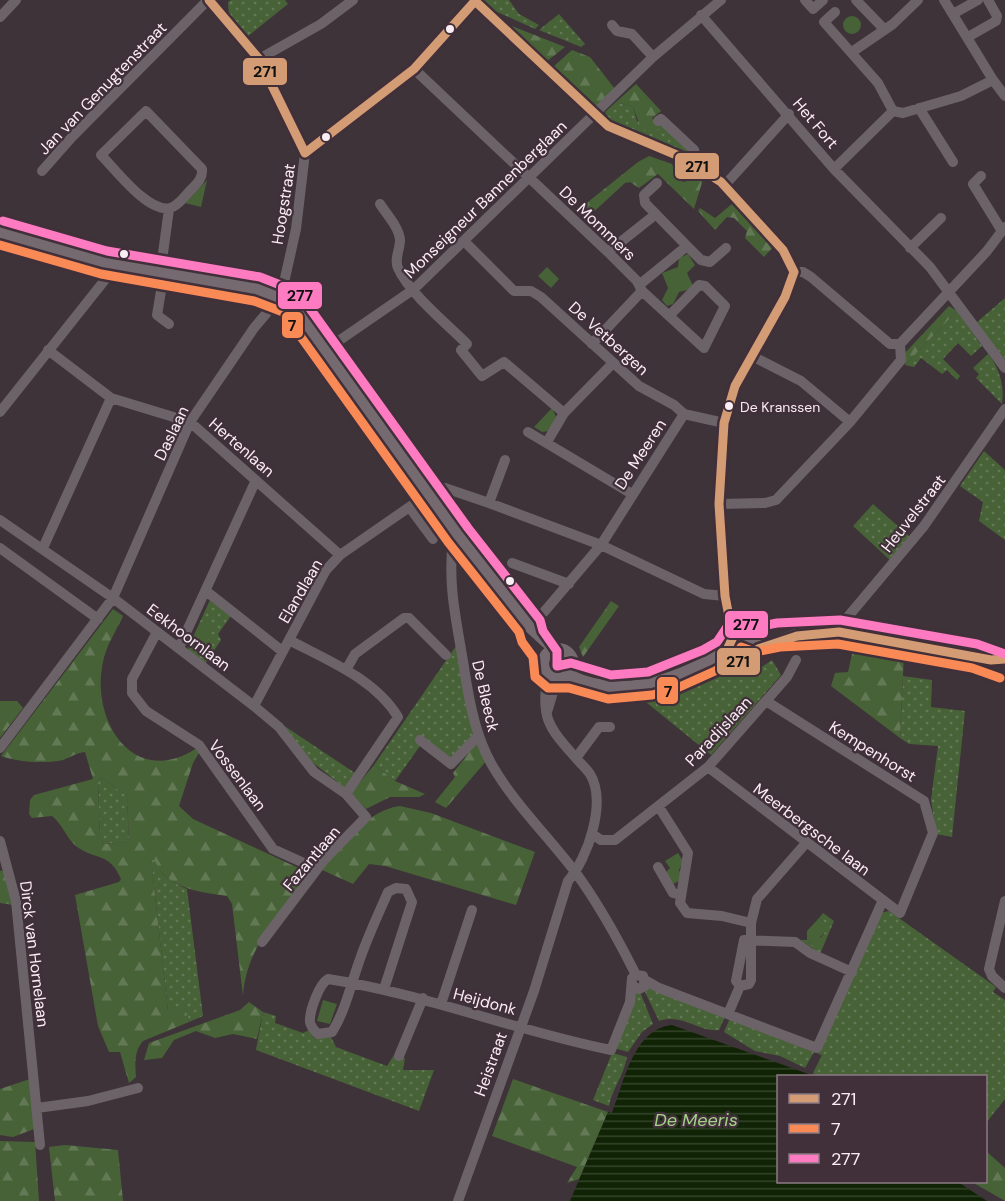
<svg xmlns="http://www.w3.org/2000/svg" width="1005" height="1201" font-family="'DM Sans',sans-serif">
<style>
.grass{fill:url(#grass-dots)}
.forest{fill:url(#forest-firs);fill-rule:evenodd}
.green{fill:#486238}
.water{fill:url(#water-rules)}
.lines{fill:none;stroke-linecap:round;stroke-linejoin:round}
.minor{stroke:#6c6368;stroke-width:10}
.major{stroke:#766a71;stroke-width:12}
.bus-1-casing{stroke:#412f39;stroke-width:14}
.bus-2-casing{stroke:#412f39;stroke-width:14}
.bus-3-casing{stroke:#412f39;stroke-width:14}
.bus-1{stroke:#d39c74;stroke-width:9}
.bus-2{stroke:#f98a56;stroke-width:9}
.bus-3{stroke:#fe7ac1;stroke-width:9}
.bus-dot{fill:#faedf4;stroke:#412f39;stroke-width:2}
.labels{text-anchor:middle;stroke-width:4.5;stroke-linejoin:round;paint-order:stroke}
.bus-label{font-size:14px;fill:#faedf4;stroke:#412f39;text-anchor:start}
.street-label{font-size:16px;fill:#faedf4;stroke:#412f39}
.water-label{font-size:18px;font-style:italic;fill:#a3d388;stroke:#412f39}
.line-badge{stroke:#412f39;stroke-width:2}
.pale-badge-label{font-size:16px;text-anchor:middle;font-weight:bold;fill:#111}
</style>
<defs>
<pattern id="grass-dots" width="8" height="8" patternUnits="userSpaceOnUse" patternTransform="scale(1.5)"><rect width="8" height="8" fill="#486238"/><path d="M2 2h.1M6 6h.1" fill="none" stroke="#637955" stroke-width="1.8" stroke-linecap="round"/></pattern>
<pattern id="forest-firs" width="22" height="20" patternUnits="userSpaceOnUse" patternTransform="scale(1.5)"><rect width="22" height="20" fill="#486238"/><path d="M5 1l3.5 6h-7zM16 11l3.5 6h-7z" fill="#637955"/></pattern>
<pattern id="water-rules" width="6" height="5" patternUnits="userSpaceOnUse" patternTransform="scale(1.5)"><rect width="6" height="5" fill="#102405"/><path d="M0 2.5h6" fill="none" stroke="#34442a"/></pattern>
</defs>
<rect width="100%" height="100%" fill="#3d3338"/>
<path class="grass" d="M231,0H285L288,4L247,37L229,15L228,2Z
M483,0H509L519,14L539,25L535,29L495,11Z
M559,14L585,44L581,47L539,30Z
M616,102L633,107L637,121L663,125L689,152L688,155C665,147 614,135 605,112Z
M1005,298V359L976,323Z
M287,311L314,339L309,343L282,317Z
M957,311L982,346L971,356L958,343L943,359L960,376L957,380L947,370L942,374L921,358L914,367L905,365Z
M988,354C999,367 1005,387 1002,404L976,378L979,374L973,368Z
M984,451L1005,470V540L979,521L983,502L960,486Z
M873,504L910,537L891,561L853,526Z
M210,600L231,616L218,634L221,640L205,664L190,653L188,648Z
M456,646L475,731L453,761L420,735L415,741L420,746L395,781L374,765Z
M772,660L781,675L711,755L641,698L671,692L716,676L747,677Z
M903,676L932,680L931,707L965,711L952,837L936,834L931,800L938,746L909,744L900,738Z
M280,723L358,775L345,788L312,762Z
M102,778L127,796L129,842L104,844L100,839L98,780Z
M151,860H155C161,876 172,882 187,889L203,1016L189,1022L185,1008L168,1011Z
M889,911L996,987L993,992L1005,1000V1099L986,1123V1076H817L813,1073L822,1055L818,1054L880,913Z
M823,913L834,921L820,954L801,940H807L814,946L829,927L819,918Z
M648,986L725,1017L719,1030C697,1032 683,1013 659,1021L644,990Z
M634,991L640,992L653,1024L642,1032L628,1052L614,1048Z
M263,1012L276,1016L275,1023L303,1033L309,1030L314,1038L331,1037L336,1047L387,1066L394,1055L405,1058L403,1070H434L419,1111L256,1050Z
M730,1018L814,1052L805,1068L780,1056L755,1051L724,1032Z
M612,1053L627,1057C624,1075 612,1089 609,1106L593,1100Z"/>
<path class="forest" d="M502,22L565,47L546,62Z
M572,50L590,57L615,89L596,106L553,67Z
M636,84L661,111L652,118L655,123L663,125L653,133L641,128L633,107L616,102Z
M649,156L672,164L678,179L683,182L691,180L696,170L704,176L694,209L658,174L639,188L630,182L625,183L587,218L578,210L638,162Z
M733,203L774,246L764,257L745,238L747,231L734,218L727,217L715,230L698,211L700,208L715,218Z
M949,306L957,311L905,365V353Z
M611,601L619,606L583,657L579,647Z
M113,609L123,616C116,631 106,646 103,662C90,720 133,790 197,748L200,751L193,763L179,806L193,819L307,872C282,913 246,946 243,996L232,904L227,896C200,892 167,889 155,861L151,860L168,1011L185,1007L189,1022L143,1041C134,1051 135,1064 136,1077L129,1083L120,1052H109L98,1026L75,895L119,882L121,879C109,851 95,861 76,846C67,839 63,825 52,816L32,818L29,814L30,800L34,795L93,779L85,752C76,753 71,757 63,760C47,764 16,762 1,756ZM102,778L127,796L129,842L104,844L100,839L98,780Z
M854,645L904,654L900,738L831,686L835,673L848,672Z
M0,701H17L23,708L0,738Z
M478,741L487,760L446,808L435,802L455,777L453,773Z
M374,765L395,781L425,794L419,797H390L366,809L351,793Z
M400,806L431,813L535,852L516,905L385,866L369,864L353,884L320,869C342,846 367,810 400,806Z
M6,870L13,905L0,903V871Z
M249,1002L263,1012L257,1039L233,1034L215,1038L196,1031L174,1040L162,1058L144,1060L149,1043L240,1010Z
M30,1079L34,1129L13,1137L0,1135V1089Z
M513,1079L608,1112L579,1179L567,1183L577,1167L492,1136Z
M0,1141L35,1142L39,1201H0Z
M65,1145L118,1150L123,1201H55L49,1147Z
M986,1151L1005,1168V1201L972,1182H986Z"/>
<path class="green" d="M843 25a9 9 0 1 1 18 0a9 9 0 1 1-18 0Z
M207,180L201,207L185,203Z
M688,254L695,265L687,273L693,286L691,289L679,292L673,304L667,306L662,300L668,288L662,273L678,267L679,258Z
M547,267L559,279L551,288L538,276Z
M552,408L557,419L549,431L542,432L534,427Z
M205,618L215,625L207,641L197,636Z
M678,853L683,861L679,870L682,876L681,880L671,885L666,872L670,868L665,861Z
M819,918L830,927L820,937L821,943L814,946L807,940V931Z
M323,1000L337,1004L330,1024L317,1021Z"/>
<path class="water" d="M672,1025L814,1076H778V1182H958L987,1201H570L608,1112L612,1113C624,1083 633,1029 672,1025Z"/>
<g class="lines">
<path class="minor" d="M474,0L608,126C638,143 668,149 697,165C731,184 757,222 783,250L794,272L785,297L735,386L724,423L719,504L725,596L733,637
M805,0L813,9L823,0
M856,0L884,29
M944,0L993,80L1005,96
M835,12L824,22L878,83L893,111
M953,14L978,0
M701,15L834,169L930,267L1005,368
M0,17L16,0
M612,25L617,31L632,34L653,57
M968,37L996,21L997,16L988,0
M852,52L893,24L918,0
M259,59L321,24L353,0
M414,69L608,252L637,281L642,291L704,348L725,306L705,286L699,285L669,316
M919,108L953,162
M146,111L202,169C203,180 195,185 188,193C183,198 178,206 170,208C148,213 116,170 101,155Z
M658,121L661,119L694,150L699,166
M305,153L414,69L475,1
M834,169L893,111L903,113L961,96L993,80
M42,171L72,137L208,0
M981,176L973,184L1002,231
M657,183L644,195L645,203L687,246
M724,186L789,114
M380,204C387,215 399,227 400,240C400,250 394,259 398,268C409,293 447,324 467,344L461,350L482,376L504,362L564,413
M169,209L161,268L163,279L157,315L169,324
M464,241L514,291H531L541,297L639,386L674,405L684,414
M910,248L941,218
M608,252L656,214
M794,272H803L811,277L890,344H900L987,251L1005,227
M639,285L687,246L701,260L710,262L726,248
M592,344L642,291
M327,349L414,289L653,57L721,0
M48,350L111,398L190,422L340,555
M750,355L801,381L850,422
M0,412L104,281L112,264
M528,432L632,494
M547,442L564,413L613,363
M489,503L505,460
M719,504L765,503L776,500L850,422L901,360L900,344
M410,508L433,539
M0,520L113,598L254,706L279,727L314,772L346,794L366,817L324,860L262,942
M458,535L453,539C447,589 458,626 465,674C470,705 476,737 492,765C515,805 549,837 576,873C600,906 618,939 636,975
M0,548L98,619
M43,548L111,398
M512,563L569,584
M206,591L282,651
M544,612L601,545L684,414L724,423
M730,614L742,634
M157,632L132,679V693L146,711L199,745L273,849L317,869
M839,632L846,619L924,526L1005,409
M289,640C327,660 375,679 398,717L346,794
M179,648L256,480
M346,670L355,654L404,618H409L446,655
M254,706L326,570L340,555L434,490L445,488L489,503L601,545L704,594L725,596
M547,712L557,679
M420,740L451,764L479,735
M0,748L113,598L190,422L254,328L281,296L296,229L305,153L259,59L209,0
M576,758L599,727H610
M708,767L900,913L933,833L924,801L766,701
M659,807L688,853L680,903L687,913L722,916L751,923
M592,834L601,840H615L708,767L787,677L796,660
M0,841L16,901L40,1145
M658,867L673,893L681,895
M1005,901L989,969L992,976L1005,988
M645,980L659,988L817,1048L883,900
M740,986L749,984L751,980V923L757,899L806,843
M740,986L736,981L744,940L795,942L810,953L852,972
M384,989L412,902L406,889L396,888L388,892C378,915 367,938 359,962C351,984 345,1012 332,1032L318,1034C314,1030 311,1028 310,1022C309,1012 319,984 328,979C425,994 516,1031 611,1050L630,1002L632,978L636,975L643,976L645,986L639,989L633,986
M441,1004L472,910
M728,1014L740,986
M399,1056L423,998
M37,1108L88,1101L138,1088
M458,1201L534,991L568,881C588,858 607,802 590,774C586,768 579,762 575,757C548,727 540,716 548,675"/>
<path class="major" d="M0,232L104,263L257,289L291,302L458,535L530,627L554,649
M727 649a15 15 0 1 1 30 0a15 15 0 1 1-30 0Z
M543 664a15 15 0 1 1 30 0a15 15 0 1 1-30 0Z
M758,649L804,632H839L991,660L1005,659
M569,675C622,702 680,679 727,650"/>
<defs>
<path id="bus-1" d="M209,0L259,59L305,153
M475,1L608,126L686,159L721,182L783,250L794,272L785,297L735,386L724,423L719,504L725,596L733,637L727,650L731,659L745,664L754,659L758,649L797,636L839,632L991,660L1005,659
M305,153L414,69L475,1"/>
<path id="bus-2" d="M0,245L101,274L254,301L283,312L448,542L519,632L522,642L533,657L535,677L548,688H569L608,699L652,695L675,689L715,671L735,659L741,647L755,652L780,647L838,644L972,668L1000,678"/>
<path id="bus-3" d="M3,221L107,251L260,277L298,292L468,528L540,620L543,631L557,651V666L571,663L611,675L648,672L703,650L717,642L727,627L741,623L757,627L777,623L840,620L977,644L1005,654"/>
</defs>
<use href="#bus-1" class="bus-1-casing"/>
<use href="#bus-2" class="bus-2-casing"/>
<use href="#bus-3" class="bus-3-casing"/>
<use href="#bus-1" class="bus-1"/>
<use href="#bus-2" class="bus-2"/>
<use href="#bus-3" class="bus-3"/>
</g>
<g class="bus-dot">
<circle cx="450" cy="29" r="5"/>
<circle cx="326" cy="137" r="5"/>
<circle cx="124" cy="254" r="5"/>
<circle cx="729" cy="406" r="5"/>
<circle cx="510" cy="581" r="5"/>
</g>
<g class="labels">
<g class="bus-label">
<text x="740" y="412">De Kranssen</text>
</g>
<g class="street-label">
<text transform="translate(102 88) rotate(-46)" y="6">Jan van Genugtenstraat</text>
<text transform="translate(816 123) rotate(50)" y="6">Het Fort</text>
<text transform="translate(485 199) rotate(-44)" y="6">Monseigneur Bannenberglaan</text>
<text transform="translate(283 204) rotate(-81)" y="6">Hoogstraat</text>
<text transform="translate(598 223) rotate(44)" y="6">De Mommers</text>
<text transform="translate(609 338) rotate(42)" y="6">De Vetbergen</text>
<text transform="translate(171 433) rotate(-64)" y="6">Daslaan</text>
<text transform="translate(242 447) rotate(41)" y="6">Hertenlaan</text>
<text transform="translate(640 454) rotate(-57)" y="6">De Meeren</text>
<text transform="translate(913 513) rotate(-52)" y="6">Heuvelstraat</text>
<text transform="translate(300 591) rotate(-60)" y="6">Elandlaan</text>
<text transform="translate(189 637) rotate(37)" y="6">Eekhoornlaan</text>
<text transform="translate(486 696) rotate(77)" y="6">De Bleeck</text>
<text transform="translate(718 731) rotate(-47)" y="6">Paradijslaan</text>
<text transform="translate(873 751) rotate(32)" y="6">Kempenhorst</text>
<text transform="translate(238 775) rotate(53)" y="6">Vossenlaan</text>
<text transform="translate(812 829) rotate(37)" y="6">Meerbergsche laan</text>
<text transform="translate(311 858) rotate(-50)" y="6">Fazantlaan</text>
<text transform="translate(35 954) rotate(83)" y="6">Dirck van Hornelaan</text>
<text transform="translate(485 1001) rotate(15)" y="6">Heijdonk</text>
<text transform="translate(490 1064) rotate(-70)" y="6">Heistraat</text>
</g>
<g class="water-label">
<text x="696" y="1126">De Meeris</text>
</g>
</g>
<g class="line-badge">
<rect x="242" y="57" width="46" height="29" rx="6" fill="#d39c74"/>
<rect x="674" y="152" width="46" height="28" rx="6" fill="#d39c74"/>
<rect x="277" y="281" width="46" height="29" rx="6" fill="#fe7ac1"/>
<rect x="281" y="311" width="23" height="28" rx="6" fill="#f98a56"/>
<rect x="724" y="610" width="45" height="29" rx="6" fill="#fe7ac1"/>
<rect x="716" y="647" width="45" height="29" rx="6" fill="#d39c74"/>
<rect x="656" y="676" width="23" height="29" rx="6" fill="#f98a56"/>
</g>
<g class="pale-badge-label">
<text x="265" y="77">271</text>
<text x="697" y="172">271</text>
<text x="300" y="301">277</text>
<text x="292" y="331">7</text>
<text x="746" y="630">277</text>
<text x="738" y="667">271</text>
<text x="668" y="697">7</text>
</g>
<rect x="777" y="1075" width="210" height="108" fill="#412f39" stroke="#8b7b84" stroke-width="1.5"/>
<rect x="789" y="1094" width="30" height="9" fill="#d39c74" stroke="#8b7b84" stroke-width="1.5"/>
<text x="831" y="1105" font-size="18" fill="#faedf4">271</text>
<rect x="789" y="1124" width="30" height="9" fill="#f98a56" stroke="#8b7b84" stroke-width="1.5"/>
<text x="831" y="1135" font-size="18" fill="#faedf4">7</text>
<rect x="789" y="1154" width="30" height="9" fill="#fe7ac1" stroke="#8b7b84" stroke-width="1.5"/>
<text x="831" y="1165" font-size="18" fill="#faedf4">277</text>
</svg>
